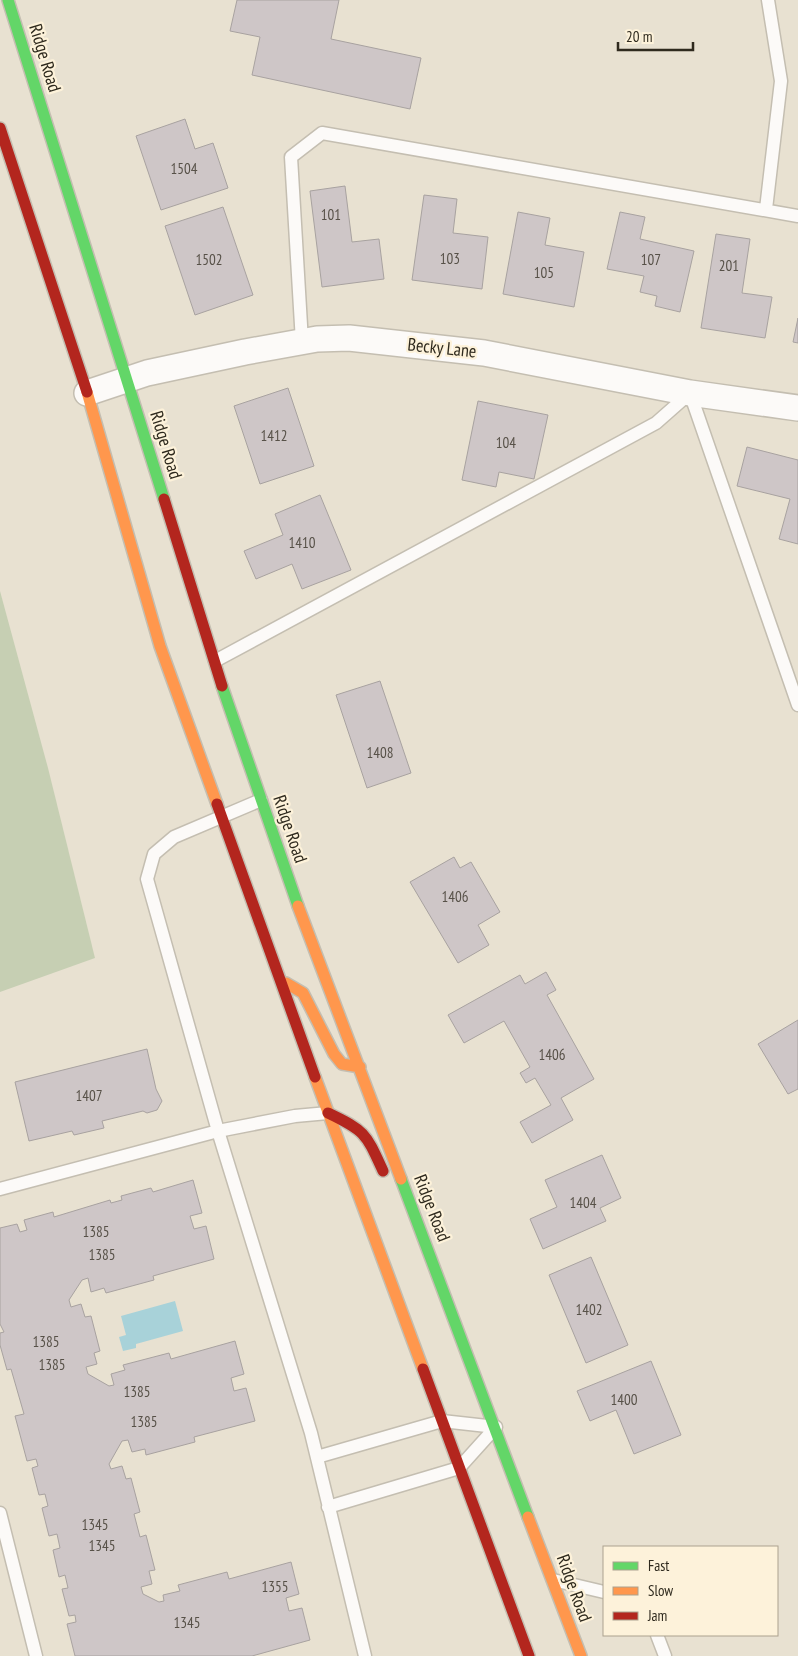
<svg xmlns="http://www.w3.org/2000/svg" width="798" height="1656" font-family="'PT Sans Narrow',sans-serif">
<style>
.green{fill:#c6cfb3}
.water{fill:#a8d2d9}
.building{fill:#cec6c7;stroke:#a8a2a0}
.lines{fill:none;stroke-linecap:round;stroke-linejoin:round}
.lane-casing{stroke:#c4beb1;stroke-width:15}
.street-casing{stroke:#c4beb1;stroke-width:28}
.fast-casing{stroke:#c4beb1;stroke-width:14}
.slow-casing{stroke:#c4beb1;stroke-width:14}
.jam-casing{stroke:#c4beb1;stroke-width:14}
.lane{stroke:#fcfaf8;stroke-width:12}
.street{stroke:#fcfaf8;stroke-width:25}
.fast{stroke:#63d668;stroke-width:11}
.slow{stroke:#ff974d;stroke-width:11}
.jam{stroke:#b3261e;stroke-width:11}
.labels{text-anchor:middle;stroke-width:4.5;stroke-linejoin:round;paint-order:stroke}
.number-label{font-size:15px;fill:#575148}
.street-label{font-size:18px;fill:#2f2a1e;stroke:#fdf2da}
</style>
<rect width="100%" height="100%" fill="#e8e1d1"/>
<path class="green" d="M0,591L48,768L95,958L0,992Z"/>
<path class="water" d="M175,1301L183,1331L136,1344V1348L123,1351L119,1337L126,1335L121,1316Z"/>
<path class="building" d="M237,0H339L331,39L421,58L410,109L252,75L260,37L230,31Z
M185,119L195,149L213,143L228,188L161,210L136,136Z
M345,186L352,242L379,239L384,279L322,287L310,191Z
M424,195L457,199L453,233L488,237L482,289L412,280Z
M223,207L253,295L195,315L165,226Z
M518,212L550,218L545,245L584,252L574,307L503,294Z
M620,212L645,217L640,239L694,251L680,312L655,306L657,296L640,292L644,276L607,269Z
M716,234L750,239L742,293L772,297L765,338L701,328Z
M798,318V343L793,342Z
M288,388L314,466L260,484L234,406Z
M478,401L548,415L534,479L499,472L496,487L462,480Z
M747,447L798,460V544L779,539L790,499L737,486Z
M320,495L351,570L302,589L292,564L256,579L244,551L283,535L275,514Z
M380,681L411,773L367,788L336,695Z
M454,857L460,868L471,862L500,912L478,925L489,945L458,963L410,882Z
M546,972L556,990L547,995L594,1079L561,1098L573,1120L532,1143L520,1122L551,1105L535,1078L526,1083L520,1073L530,1067L504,1021L464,1043L448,1015L520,975L525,984Z
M798,1020V1089L788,1094L758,1044Z
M147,1049L156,1089L162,1101L157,1110L147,1113L143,1111L102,1121L104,1128L74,1135L72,1131L29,1141L15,1082Z
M602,1155L621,1198L600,1208L606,1221L543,1249L530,1219L557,1207L545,1180Z
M193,1180L202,1213L190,1216L194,1229L206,1226L214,1259L153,1276L154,1280L106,1293L104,1288L91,1292L88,1278L82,1280L69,1300L71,1307L81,1304L85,1317L91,1316L100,1351L94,1353L97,1364L86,1367L88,1374L109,1386L114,1385L111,1374L125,1370L123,1365L169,1353L171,1359L235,1341L244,1374L231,1378L234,1391L246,1388L255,1421L194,1437L195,1442L146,1455L145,1449L132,1452L128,1440L122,1441L109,1464L111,1469L122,1466L126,1479L131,1478L140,1512L134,1514L140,1537L146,1535L155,1570L149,1571L152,1584L141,1587L143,1594L159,1602L164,1601L163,1595L180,1591L178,1585L227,1572L229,1579L291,1562L299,1594L286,1598L289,1611L302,1608L310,1640L252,1656H75L67,1624L76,1622L75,1615L69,1616L62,1589L68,1588L65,1575L59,1577L53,1550L60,1548L57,1534L49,1536L42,1508L48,1506L45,1494L39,1495L32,1468L38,1466L36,1459L27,1461L15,1416L24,1414L11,1369L7,1370L0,1345V1333L4,1332L0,1324V1228L17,1224L20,1232L27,1230L24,1220L53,1212L54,1217L110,1200L111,1203L122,1200L121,1196L151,1188L153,1192Z
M591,1257L628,1345L586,1363L549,1275Z
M651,1361L681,1435L634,1454L616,1410L590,1421L577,1391Z"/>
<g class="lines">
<defs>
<path id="lane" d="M766,209L781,81L768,0
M302,342L291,157L322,133L798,216
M215,661L656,423L690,393L798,705
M261,800L174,837L154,854L147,879L218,1131L311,1433L365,1656
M0,1189L218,1131L295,1116L328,1113
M317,1457L442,1421L496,1427
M328,1507L459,1468L495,1428
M0,1513L36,1656
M553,1580L604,1592
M657,1635L665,1656"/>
<path id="street" d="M87,393L147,373L245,352L317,339L349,338L484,353L690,393L798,408"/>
<path id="fast" d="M8,0L164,499
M222,686L298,906
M401,1179L528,1517"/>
<path id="slow" d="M87,392L160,646L217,804
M298,906L401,1179
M286,983L303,993L334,1054L342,1064L360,1067
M315,1077L423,1369
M528,1517L581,1656"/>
<path id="jam" d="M0,128L87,392
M164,499L222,686
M217,804L315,1077
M328,1113C366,1131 366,1134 383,1171
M423,1369L529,1656"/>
</defs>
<use href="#lane" class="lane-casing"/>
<use href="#street" class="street-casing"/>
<use href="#fast" class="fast-casing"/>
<use href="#slow" class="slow-casing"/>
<use href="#jam" class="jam-casing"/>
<use href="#lane" class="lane"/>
<use href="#street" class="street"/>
<use href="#fast" class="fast"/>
<use href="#slow" class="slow"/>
<use href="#jam" class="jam"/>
</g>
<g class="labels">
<g class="number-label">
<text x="184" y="174">1504</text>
<text x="331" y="220">101</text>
<text x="450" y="264">103</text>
<text x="209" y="265">1502</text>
<text x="651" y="265">107</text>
<text x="729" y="271">201</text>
<text x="544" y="278">105</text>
<text x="274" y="441">1412</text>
<text x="506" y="448">104</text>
<text x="302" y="548">1410</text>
<text x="380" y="758">1408</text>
<text x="455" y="902">1406</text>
<text x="552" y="1060">1406</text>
<text x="89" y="1101">1407</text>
<text x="583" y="1208">1404</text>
<text x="96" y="1237">1385</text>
<text x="102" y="1260">1385</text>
<text x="589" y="1315">1402</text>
<text x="46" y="1347">1385</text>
<text x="52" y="1370">1385</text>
<text x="137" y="1397">1385</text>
<text x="624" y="1405">1400</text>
<text x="144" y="1427">1385</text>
<text x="95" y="1530">1345</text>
<text x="102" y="1551">1345</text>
<text x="275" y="1592">1355</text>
<text x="187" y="1628">1345</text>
</g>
<g class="street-label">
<text transform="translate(45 58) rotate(73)" y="6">Ridge Road</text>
<text transform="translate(442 348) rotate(6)" y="6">Becky Lane</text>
<text transform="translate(166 445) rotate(73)" y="6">Ridge Road</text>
<text transform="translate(290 829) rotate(71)" y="6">Ridge Road</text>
<text transform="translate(432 1208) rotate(69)" y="6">Ridge Road</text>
<text transform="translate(574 1588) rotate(70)" y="6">Ridge Road</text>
</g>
</g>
<rect x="603" y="1546" width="175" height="90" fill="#fdf2da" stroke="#aba28f"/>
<rect x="613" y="1562" width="25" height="8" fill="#63d668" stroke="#aba28f"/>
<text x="648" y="1571" font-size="15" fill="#2f2a1e">Fast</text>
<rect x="613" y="1587" width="25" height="8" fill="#ff974d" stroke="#aba28f"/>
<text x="648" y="1596" font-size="15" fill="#2f2a1e">Slow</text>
<rect x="613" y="1612" width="25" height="8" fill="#b3261e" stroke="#aba28f"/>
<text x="648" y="1621" font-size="15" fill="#2f2a1e">Jam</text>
<path d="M618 42v8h75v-8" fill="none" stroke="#2f2a1e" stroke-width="2.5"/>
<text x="626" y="42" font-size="15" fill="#2f2a1e" stroke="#fdf2da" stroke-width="4" paint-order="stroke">20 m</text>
</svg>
